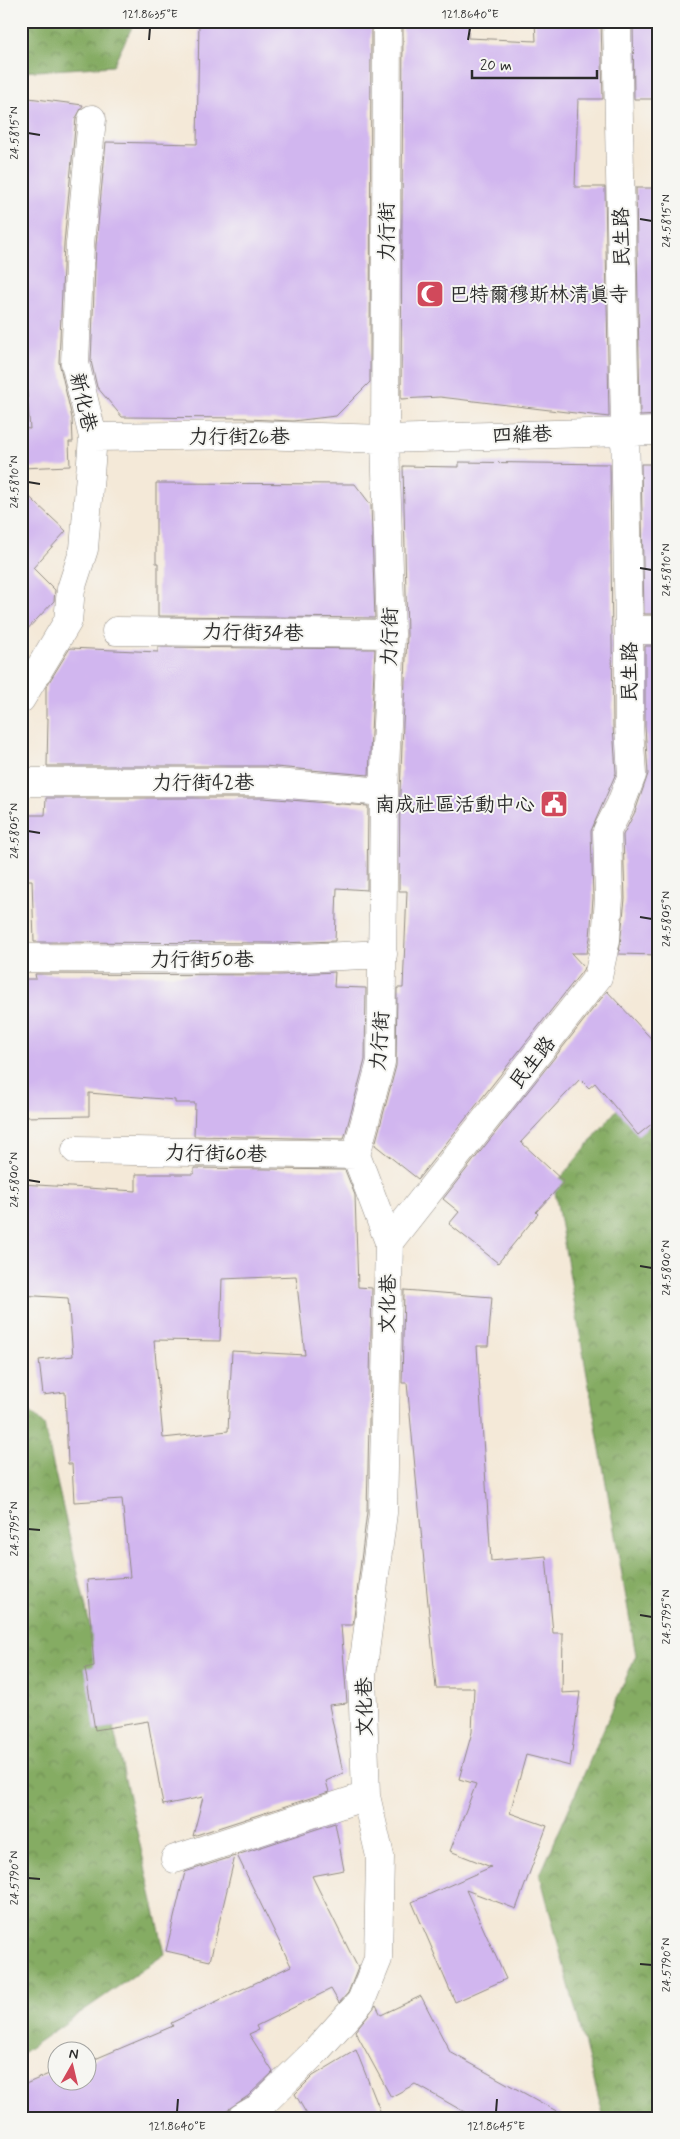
<svg xmlns="http://www.w3.org/2000/svg" width="680" height="2139" font-family="Mynerve,'LXGW WenKai TC',sans-serif">
<style>
.forest{fill:url(#forest-crowns);stroke:#586c47}
.building{fill:#d1b6ef;fill-rule:evenodd}
.lines{fill:none;stroke-linecap:round;stroke-linejoin:round}
.minor-casing{stroke:#908a82;stroke-width:29}
.minor{stroke:#fff;stroke-width:28}
.ticks{fill:none;stroke:#2b2b2b;stroke-width:2}
.labels{text-anchor:middle;stroke-width:4;stroke-linejoin:round;paint-order:stroke}
.street-label{font-size:20px;fill:#2b2b2b;stroke:#f6f6f2}
.poi-label{font-size:20px;fill:#2b2b2b;stroke:#f6f6f2;text-anchor:start}
.neatline{fill:none;stroke:#2b2b2b;stroke-width:2}
.ticks-label{font-size:12px;text-anchor:middle;fill:#2b2b2b}
</style>
<defs>
<pattern id="forest-crowns" width="20" height="18" patternUnits="userSpaceOnUse" patternTransform="scale(1.25)"><rect width="20" height="18" fill="#85ac63"/><path d="M2 6a3 3 0 1 1 6 0M12 15a3 3 0 1 1 6 0" fill="none" stroke="#6d8c52"/></pattern>
</defs>
<rect width="100%" height="100%" fill="#f6f6f2"/>
<filter id="ink" filterUnits="userSpaceOnUse"><feTurbulence type="fractalNoise" baseFrequency=".02" numOctaves="2"/><feDisplacementMap in="SourceGraphic" scale="10" xChannelSelector="R" yChannelSelector="G"/><feConvolveMatrix kernelMatrix="1 2 1 2 8 2 1 2 1" color-interpolation-filters="sRGB"/></filter>
<filter id="wash" filterUnits="userSpaceOnUse"><feTurbulence type="fractalNoise" baseFrequency=".0096" numOctaves="4" result="noise"/><feDisplacementMap in="SourceGraphic" scale="20" xChannelSelector="R" yChannelSelector="G"/><feGaussianBlur stdDeviation="1.12" result="paint"/><feColorMatrix in="noise" values="0 0 0 0 0 0 0 0 0 0 0 0 0 0 0 0 0 1.4 0 .05"/><feComposite in="paint" operator="in"/></filter>
<g filter="url(#wash)">
<rect width="100%" height="100%" fill="#f4e9d8"/>
<path class="forest" d="M21,21H135L113,66L21,72Z
M659,1058V2118H604L540,1875L636,1655L554,1186Z
M21,1403L44,1425L165,1954L21,2054Z"/>
<g id="blocks">
<path class="building" d="M199,21H371L370,382L336,416L293,421L247,419V418L122,417L97,387L91,361L96,245L106,142L197,144Z
M403,21H469L468,38L536,41L535,21H601L603,99H578L575,187H605L609,417L440,397L401,399Z
M633,22L659,23V99H634Z
M21,97L83,105L76,118L64,243L59,362L72,418L73,442H69L70,466L21,468V428L30,429L23,347H21Z
M636,188H659V415L640,416Z
M459,462L610,464L613,726L616,773L591,831L593,898L590,938L587,953H571L584,967L583,970L418,1179L375,1145L396,1066L397,988H403L407,891H399L400,792L407,635L403,466L459,467Z
M641,464H659V614H644Z
M156,483L355,484L371,505L375,618L158,616V563H156Z
M21,489L66,531L33,568L55,590L54,601L21,636Z
M645,646H659V955L619,954L625,899L623,835L635,812L648,774L645,726Z
M158,647L375,649L369,775L264,766H47L48,718H46V687L70,648L158,652Z
M46,798H263L368,806L367,890L337,888L335,941L281,943L34,942L32,880H21V815H45Z
M335,972L334,987L366,988L365,1060L344,1139L194,1136L195,1103H175V1100L89,1093V1116L21,1117V979H36L35,974L281,975Z
M607,991L659,1047V1118L638,1135L595,1083L589,1088L580,1079L521,1142L564,1182L536,1212L538,1214L498,1263L449,1224L459,1212L443,1199Z
M194,1168L345,1170L355,1195L358,1287L372,1288L367,1512L353,1625H341L347,1703L329,1705L343,1773L326,1781L329,1792L193,1836L203,1797L163,1805L148,1721L95,1730L85,1668L94,1666L87,1580L130,1577L122,1499L74,1502L72,1464H68L65,1392L43,1395L39,1360L73,1356L68,1298L21,1295V1184L136,1191V1174H194ZM296,1276L305,1355L232,1351L228,1431L163,1438L154,1340L220,1341L222,1279Z
M404,1290L492,1297L488,1346H477L491,1561L546,1556L553,1633H563L562,1693L580,1692L570,1766L526,1755L510,1813L547,1826L516,1909L466,1890L506,1979L455,2002L412,1902L491,1867L450,1851L476,1784L459,1779L472,1732L474,1688H436L407,1383H402Z
M335,1823L344,1870L312,1876L358,1968L348,1993L339,2003L331,1989L256,2026L258,2030L249,2034L273,2072L248,2096L215,2118H21V2086L58,2070V2082H88V2062L173,2026L171,2023L291,1966L237,1855Z
M235,1856L210,1961L166,1951L185,1872Z
M421,1996L450,2052L569,2118H475L415,2084L391,2097L355,2031L376,2005L381,2015Z
M356,2050L383,2118H309L295,2094L313,2076Z"/>
</g>
</g>
<g filter="url(#ink)">
<use href="#blocks" fill-opacity="0" stroke="#908a82" stroke-width="1"/>
<g class="lines">
<defs>
<path id="minor" d="M93,437L254,435L385,439L659,431
M629,630H659
M116,631L391,634
M21,699L68,621L71,589L84,549L93,437L75,363L80,244L92,119
M21,782H264L384,792
M21,958L281,959L383,954
M76,1150L356,1155
M389,1242L598,977L606,940L609,898L607,831L620,806L632,775L629,726V630L617,21
M175,1859L366,1796
M241,2118L258,2108L317,2050L361,2001L378,1959L380,1856L366,1796L362,1675L383,1513L389,1242L356,1155L381,1062L384,792L391,634L385,439L387,21"/>
</defs>
<use href="#minor" class="minor-casing"/>
<use href="#minor" class="minor"/>
</g>
</g>
<path class="ticks" d="M149,40L150,28M468,40L470,28M28,133L40,135M640,219L652,221M28,482L40,484M640,568L652,570M28,831L40,833M640,917L652,919M28,1180L40,1182M640,1266L652,1268M28,1529L40,1530M640,1615L652,1617M28,1878L40,1879M640,1964L652,1965M177,2112L178,2099M496,2112L497,2099"/>
<defs>
<symbol id="mosque-square" viewBox="-11 -11 22 22"><rect x="-9" y="-9" width="18" height="18" rx="4" fill="#d1495b" stroke="#f6f6f2"/><path d="M3.5-4.9A6 6 0 1 0 3.5 4.9A5 5 0 1 1 3.5-4.9Z" fill="#fff"/></symbol>
<symbol id="civic-square" viewBox="-11 -11 22 22"><rect x="-9" y="-9" width="18" height="18" rx="4" fill="#d1495b" stroke="#f6f6f2"/><path d="M-.6-6.5H3V-4.5H.6V-3L4-1V1h2V6H-6V1h2V-1L-.6-3ZM-1.2 2.5V6h2.4V2.5Z" fill="#fff"/></symbol>
</defs>
<g fill-rule="evenodd">
<use href="#mosque-square" x="414" y="278" width="32" height="32"/>
<use href="#civic-square" x="538" y="788" width="32" height="32"/>
</g>
<g class="labels">
<g class="street-label">
<text transform="translate(386 232) rotate(-90)" y="7">力行街</text>
<text transform="translate(621 237) rotate(-91)" y="7">民生路</text>
<text transform="translate(84 402) rotate(77)" y="7">新化巷</text>
<text transform="translate(522 434) rotate(-2)" y="7">四維巷</text>
<text x="239" y="443">力行街26巷</text>
<text transform="translate(253 632) rotate(1)" y="7">力行街34巷</text>
<text transform="translate(389 637) rotate(-89)" y="7">力行街</text>
<text transform="translate(629 672) rotate(-90)" y="7">民生路</text>
<text x="203" y="789">力行街42巷</text>
<text x="202" y="966">力行街50巷</text>
<text transform="translate(379 1041) rotate(-86)" y="7">力行街</text>
<text transform="translate(532 1062) rotate(-52)" y="7">民生路</text>
<text transform="translate(216 1153) rotate(1)" y="7">力行街60巷</text>
<text transform="translate(387 1304) rotate(-89)" y="7">文化巷</text>
<text transform="translate(364 1707) rotate(-91)" y="7">文化巷</text>
</g>
<g class="poi-label">
<text x="449" y="301">巴特爾穆斯林清真寺</text>
<text x="535" y="811" text-anchor="end">南成社區活動中心</text>
</g>
</g>
<rect width="680" height="2139" fill="none" stroke="#f6f6f2" stroke-width="55"/>
<g transform="translate(72 2066) rotate(8)"><circle r="24" fill="#f6f6f2" stroke="#a5a5a2"/>
<path d="M0-4L9 19L0 12L-9 19Z" fill="#d1495b"/>
<text y="-8" font-size="14" font-weight="bold" text-anchor="middle" fill="#2b2b2b">N</text>
</g>
<path d="M472 70v8h125v-8" fill="none" stroke="#2b2b2b" stroke-width="2.5"/>
<text x="480" y="70" font-size="15" fill="#2b2b2b" stroke="#f6f6f2" stroke-width="4" paint-order="stroke">20 m</text>
<rect x="28" y="28" width="624" height="2084" class="neatline"/>
<g class="ticks-label">
<text x="150" y="18">121.8635°E</text>
<text x="470" y="18">121.8640°E</text>
<text transform="translate(14 133) rotate(-90)" y="4">24.5815°N</text>
<text transform="translate(666 221) rotate(-90)" y="4">24.5815°N</text>
<text transform="translate(14 482) rotate(-90)" y="4">24.5810°N</text>
<text transform="translate(666 570) rotate(-90)" y="4">24.5810°N</text>
<text transform="translate(14 831) rotate(-90)" y="4">24.5805°N</text>
<text transform="translate(666 919) rotate(-90)" y="4">24.5805°N</text>
<text transform="translate(14 1180) rotate(-90)" y="4">24.5800°N</text>
<text transform="translate(666 1268) rotate(-90)" y="4">24.5800°N</text>
<text transform="translate(14 1529) rotate(-90)" y="4">24.5795°N</text>
<text transform="translate(666 1617) rotate(-90)" y="4">24.5795°N</text>
<text transform="translate(14 1878) rotate(-90)" y="4">24.5790°N</text>
<text transform="translate(666 1965) rotate(-90)" y="4">24.5790°N</text>
<text x="177" y="2130">121.8640°E</text>
<text x="496" y="2130">121.8645°E</text>
</g>
</svg>
